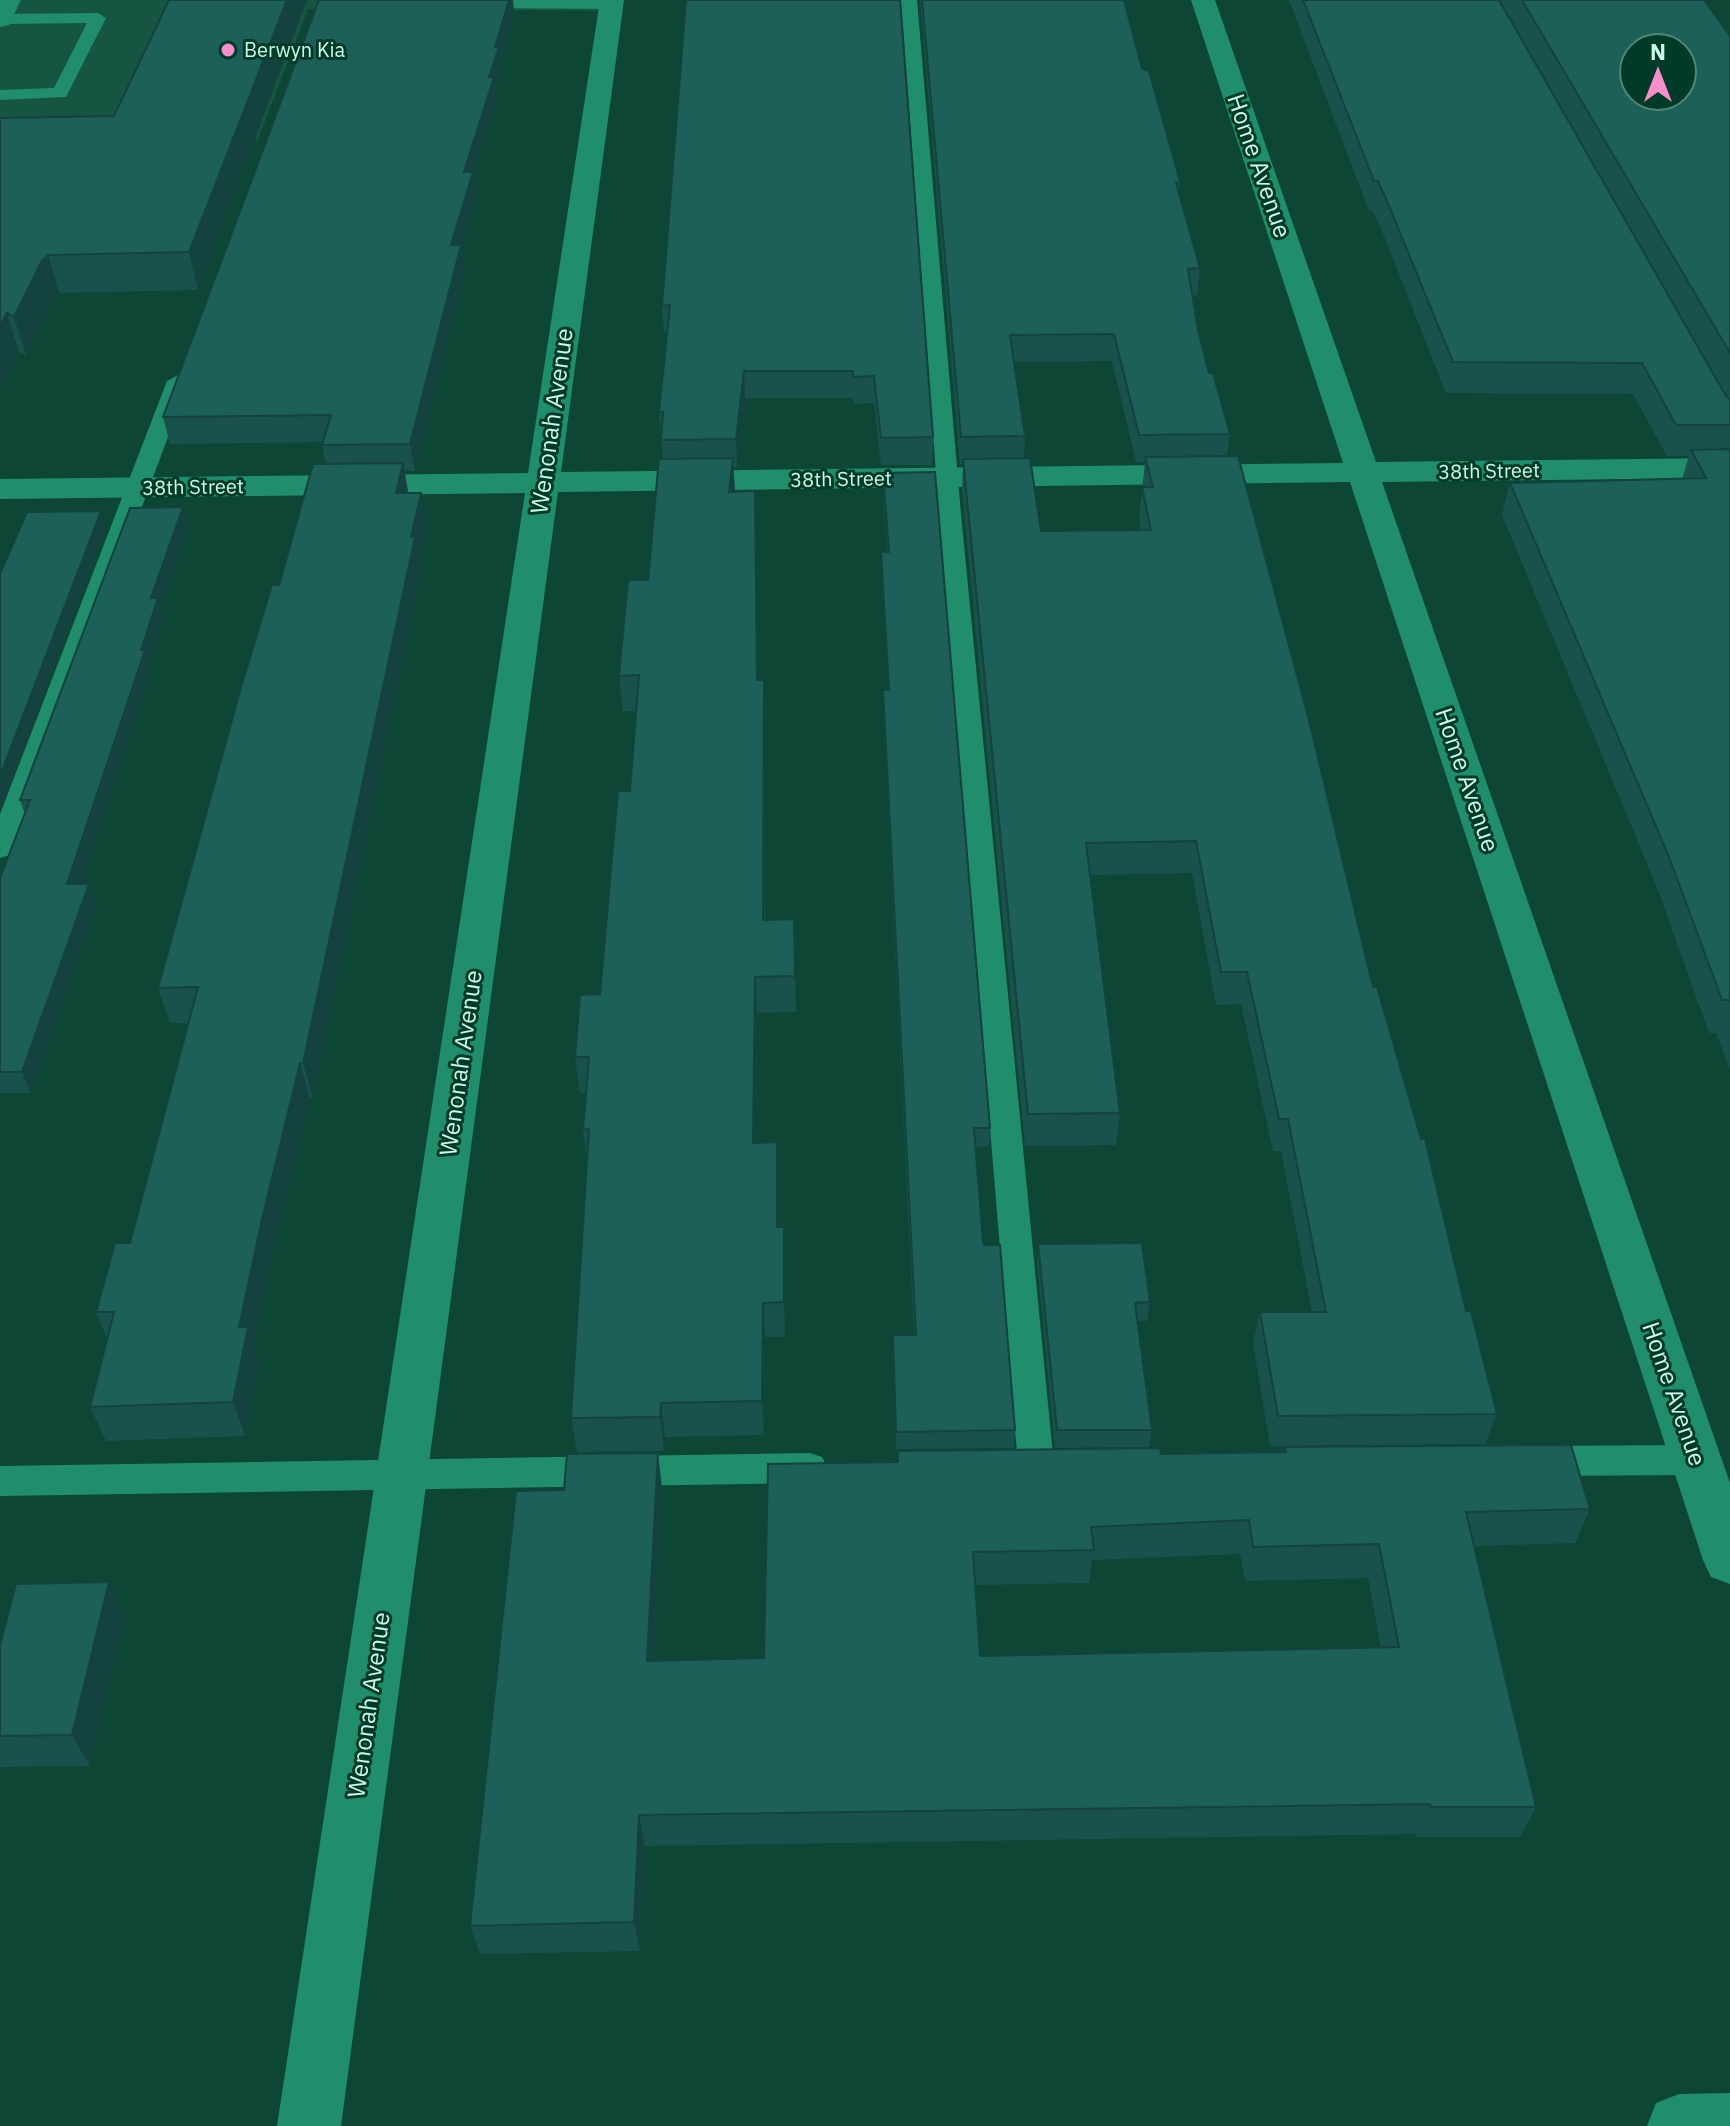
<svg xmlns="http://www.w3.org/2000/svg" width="1730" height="2126" font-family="'IBM Plex Sans',sans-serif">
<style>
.built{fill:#165541}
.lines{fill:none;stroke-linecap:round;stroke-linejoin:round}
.service{fill:#208e6c;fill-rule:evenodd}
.minor{fill:#208e6c;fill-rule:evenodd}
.secondary{fill:#208e6c;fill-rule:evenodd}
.wall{fill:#19524d;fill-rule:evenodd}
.shaded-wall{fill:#14423e}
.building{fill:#1d5f59;stroke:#14423e;stroke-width:2;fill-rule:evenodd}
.poi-dot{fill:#f98fca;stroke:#003b2a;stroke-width:3}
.labels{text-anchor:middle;stroke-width:6;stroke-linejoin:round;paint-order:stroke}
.far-poi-label{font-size:20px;fill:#ccfae6;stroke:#003b2a;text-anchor:start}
.far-street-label{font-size:20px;fill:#ccfae6;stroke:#003b2a}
.street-label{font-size:24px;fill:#ccfae6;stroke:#003b2a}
</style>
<rect width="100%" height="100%" fill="#0d4634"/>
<path class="built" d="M0,0H605L603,11L308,9L258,140L0,147Z"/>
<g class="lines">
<path class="service" d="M474,0H616L620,4L612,9L468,8L466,5Z
M901,0H917L961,514L1054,1465L1048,1476L1036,1480L1024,1476L1018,1465L939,514Z
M98,13L106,18L66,97L0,100V90L54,88L87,23L1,24L0,14Z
M178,375L189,381L14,849L10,855L0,858V814L167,381Z
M1696,1445L1708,1449L1714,1460L1708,1471L1696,1475L1534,1476L1522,1472L1516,1461L1522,1450L1534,1446Z
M810,1453L822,1457L828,1468L822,1479L810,1483L0,1496V1466Z"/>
<path class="minor" d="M0,0H21L9,25L0,27Z
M600,0H624L561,472L1343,463L1191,0H1215L1376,462L1730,458V478L1382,482L1730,1483V1584L1711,1577L1703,1560L1350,482L558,492L341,2126H277L525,493L0,499V479L528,473Z"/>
<path class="secondary" d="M1730,2093V2126H1647L1656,2103L1679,2094Z"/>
</g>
<path class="wall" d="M169,0H307L198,290L59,293L52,300L26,355L19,352L0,390V118L114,116Z
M686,0L933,437L932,465H881L874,403L854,404L853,398H745L737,467H733L735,492L756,526L758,680L765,716V919H794L796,1012L757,1013L756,1143L779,1178V1227H784L786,1262L785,1337H765L764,1435L665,1437L664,1451L577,1452L571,1418L587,1162L583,1130L586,1093H580L575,1057L600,994L630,791L636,711H623L619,676L648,580L663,459L659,412L667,332H664L662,306Z
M920,0H1124L1142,69L1180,181L1179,191L1200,268L1197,295H1192L1198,330L1209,373L1230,434L1227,456L1373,987L1497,1414L1485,1444L1270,1446L1253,1343L1260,1312H1312L1281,1151H1273L1241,1004L1216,1005L1192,873L1090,875L1120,1113L1116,1145L1025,1146L962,490L963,464H960ZM1112,361L1136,462H1145L1139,518L1141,530L1041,531L1024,458L1025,436L1014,362Z
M1289,0H1499L1728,397L1500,0H1704L1730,36V1070L1716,1033H1709L1658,890L1502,515L1510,483L1682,479L1689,456H1667L1633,394L1446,393L1384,236L1373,211H1369Z
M514,15L501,60L502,71L495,92L496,101L473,178L476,197L462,246L465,271L415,471H404L408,493L427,528L420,561L421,571L313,1098H310L273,1253L254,1345L260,1361L245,1436L106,1441L90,1407L107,1339L96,1312L130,1243L188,1023H170L158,988L279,585L326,464L322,445L323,442L170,444L163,417Z
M883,473L990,1128L989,1146L976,1147L983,1241L1015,1430L1014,1448L896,1449L893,1335H914L883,709V690H888L881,571V552H887L883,491Z
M188,528L161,608L164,619L149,664L151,671L82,884L97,905L31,1093H0V878L25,814L20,800Z
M1038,1244L1150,1302L1147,1321H1137L1152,1430L1149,1447L1055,1448L1037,1262Z
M1285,1447L1590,1509L1575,1543L1474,1546L1536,1807L1520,1837H1417L1416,1834L645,1846L640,1951L480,1954L470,1926L662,1488L654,1660L764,1658L898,1462V1451L1161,1454L1284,1452ZM1240,1554L1245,1581L1368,1578L1381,1648L980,1656L975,1585L1089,1583L1092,1560Z
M125,1615L90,1766L0,1767V1645Z"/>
<path class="shaded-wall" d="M287,0H307L198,290L189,252Z
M509,0H513L514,15L501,60L502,71L495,92L496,101L473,178L476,197L462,246L465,271L415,471L410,444L451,245L464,172L489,77L495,47Z
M48,255L59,293L52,300L26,355L14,317L41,262Z
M7,313L19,352L0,390V327Z
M744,371L745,398L737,467L736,439Z
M733,458L735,493L729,492Z
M403,463L409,497L396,493Z
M755,491L756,526L758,716L757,680Z
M421,493L427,528L420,561L421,571L313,1098L303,1063Z
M183,507L188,528L161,608L164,619L149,664L151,671L75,905L67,884L141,650L151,598Z
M101,511L106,529L0,813V776Z
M764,680L765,716L764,956L763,920Z
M89,884L97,905L31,1093L22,1072Z
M755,977L757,1013L756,1178L753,1143Z
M300,1063L310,1098L273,1253L254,1345L260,1361L245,1436L233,1402L239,1327L262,1219Z
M777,1142L779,1178V1262L777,1227Z
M784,1227L786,1262L785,1337L784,1302Z
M763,1303L765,1337L764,1435L762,1401Z
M661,1403L665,1437L664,1451L660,1417Z
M658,1453L662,1488L652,1693L647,1661Z
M109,1582L125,1615L90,1766L72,1735Z
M639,1815L645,1846L640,1951L634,1922Z"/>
<path class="building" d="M169,0H287L189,252L48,255L41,262L14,317L7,313L0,327V118L114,116Z
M319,0H509L495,47H499L489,77H494L464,172H473L451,245H461L410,444L322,445L331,415L163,417Z
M686,0H900L933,437L881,438L874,376L853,377V371H744L736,439L661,440L663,412H659L670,305L662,306Z
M922,0H1124L1142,69L1149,71L1180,181L1176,183L1200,268L1188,269L1198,330L1209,373H1213L1230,434L1139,435L1114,334L1010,335L1025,436L961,437Z
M1303,0H1499L1726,396L1730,399V425H1676L1642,363L1453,362L1389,206L1378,181H1374Z
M1522,0H1704L1730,36V353ZM1634,48H1682V96H1634Z
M1730,449V1002L1729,1000H1722L1669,857L1510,483L1706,478L1691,450Z
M1238,456L1309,720L1373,987H1377L1421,1139H1425L1466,1311H1471L1497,1414L1278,1416L1260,1312H1326L1288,1119H1279L1247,972H1221L1196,841L1086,843L1120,1113L1028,1114L963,459L1030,458L1041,531L1151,530L1142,487H1153L1145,457Z
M733,458L729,492L755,491L757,680H764L763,920L794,919L795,976L755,977L753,1143L777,1142V1227H784V1302L763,1303L762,1401L661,1403L660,1417L571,1418L589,1129L583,1130L589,1057H575L580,995L600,994L618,791H630L639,675L619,676L628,580H648L659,459Z
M403,463L396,493H421L411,537H415L303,1063H300L262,1219L239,1327H248L233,1402L90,1407L114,1312H96L115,1243H130L198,987L158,988L242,684L272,585H279L313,464Z
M935,472L990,1128H974L983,1241L984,1245H1000L1015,1430L896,1432L893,1335H916L883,690H889L881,552H889L883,473Z
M183,507L151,598H158L141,650H145L67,884H89L22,1072H0V878L30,800H20L130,508Z
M101,511L0,776V574L27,512Z
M1142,1243L1150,1302L1135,1303L1152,1430H1057L1038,1244Z
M1571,1445L1590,1509L1466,1512L1536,1807H1431L1430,1804L639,1815L634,1922L470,1926L516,1491L564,1490L567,1454L658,1453L647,1661L764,1658L768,1464L898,1462V1451L1160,1448L1161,1454L1286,1452L1285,1447ZM1249,1520L1253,1547L1379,1544L1399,1647L980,1656L973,1552L1094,1550L1091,1527Z
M109,1582L72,1735L0,1736V1645L16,1584Z"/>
<circle class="poi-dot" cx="228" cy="50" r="8"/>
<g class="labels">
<g class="far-poi-label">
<text x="244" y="57">Berwyn Kia</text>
</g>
<g class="far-street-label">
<text transform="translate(1489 471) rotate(-1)" y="7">38th Street</text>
<text transform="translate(841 479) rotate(-1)" y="7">38th Street</text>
<text transform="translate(193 487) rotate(-1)" y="7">38th Street</text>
</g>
<g class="street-label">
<text transform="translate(1259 166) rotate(71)" y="8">Home Avenue</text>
<text transform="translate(552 421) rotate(-82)" y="8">Wenonah Avenue</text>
<text transform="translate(1467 780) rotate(71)" y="8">Home Avenue</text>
<text transform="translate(461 1063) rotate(-82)" y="8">Wenonah Avenue</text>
<text transform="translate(1674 1394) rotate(71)" y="8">Home Avenue</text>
<text transform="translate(369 1705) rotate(-82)" y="8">Wenonah Avenue</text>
</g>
</g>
<g transform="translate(1658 72)"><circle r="38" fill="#003b2a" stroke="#528775" stroke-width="2"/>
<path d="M0-6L14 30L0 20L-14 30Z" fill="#f98fca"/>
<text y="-12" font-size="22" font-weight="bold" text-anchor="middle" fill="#ccfae6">N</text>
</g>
</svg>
